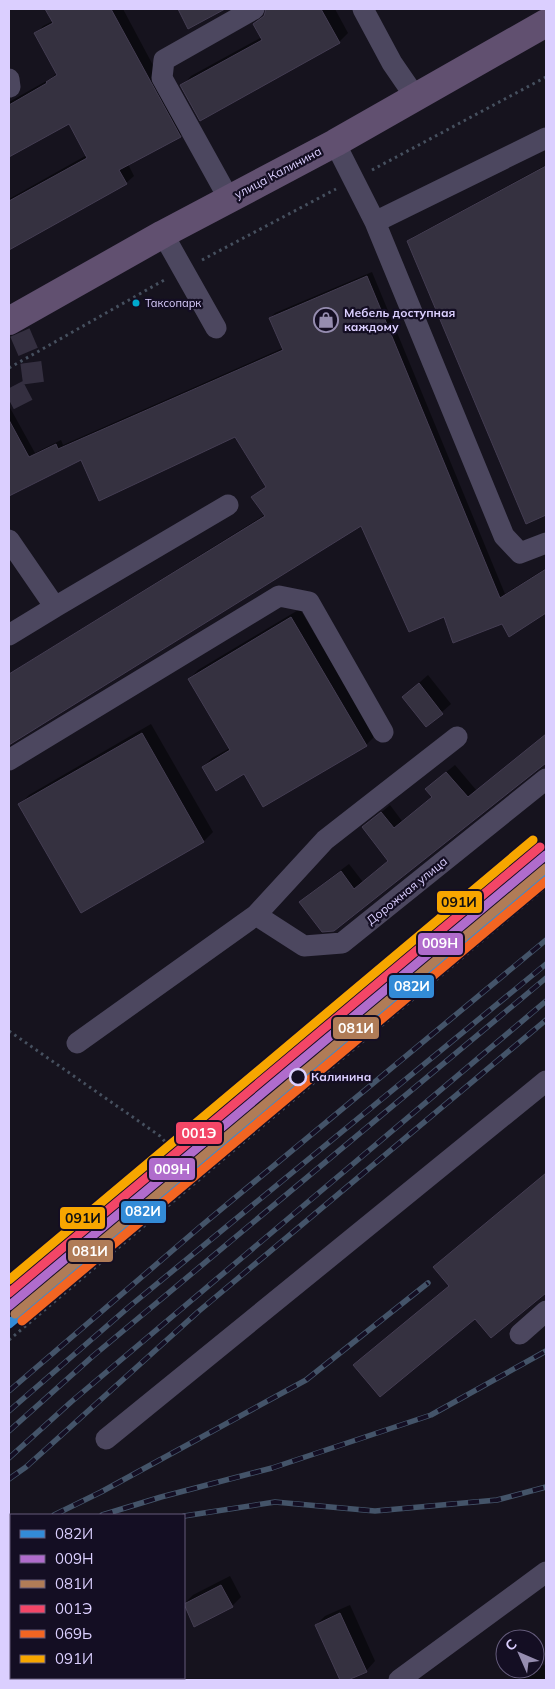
<svg xmlns="http://www.w3.org/2000/svg" width="555" height="1689" font-family="Mulish,sans-serif">
<style>
.shadow{fill:#0007}
.building{fill:#353140;stroke:#443d52}
.lines{fill:none;stroke-linecap:round;stroke-linejoin:round}
.minor-tunnel{stroke:#342f40;stroke-width:21;stroke-dasharray:21 11;stroke-linecap:butt}
.path{stroke:#46505f;stroke-width:3;stroke-dasharray:2.5 4;stroke-linecap:butt}
.minor{stroke:#4c475f;stroke-width:21}
.major{stroke:#615070;stroke-width:28}
.rail-casing{stroke:#445469;stroke-width:5.5}
.rail{stroke:#140e23;stroke-width:4;stroke-dasharray:11;stroke-linecap:butt}
.rail-1-casing{stroke:#140e23;stroke-width:12}
.rail-2-casing{stroke:#140e23;stroke-width:12}
.rail-3-casing{stroke:#140e23;stroke-width:12}
.rail-4-casing{stroke:#140e23;stroke-width:12}
.rail-5-casing{stroke:#140e23;stroke-width:12}
.rail-6-casing{stroke:#140e23;stroke-width:12}
.rail-1{stroke:#338bd7;stroke-width:9}
.rail-2{stroke:#b06ccc;stroke-width:9}
.rail-3{stroke:#b07c57;stroke-width:9}
.rail-4{stroke:#f34667;stroke-width:9}
.rail-5{stroke:#f26522;stroke-width:9}
.rail-6{stroke:#f7a600;stroke-width:9}
.bus-dot{fill:#00a9ce;stroke:#140e23;stroke-width:2}
.stop-dot{fill:#140e23;stroke:#dbcfff;stroke-width:2.5}
.labels{text-anchor:middle;stroke-width:4.5;stroke-linejoin:round;paint-order:stroke}
.bus-label{font-size:11px;fill:#dbcfff;stroke:#140e23;text-anchor:start}
.street-label{font-size:12px;fill:#dbcfff;stroke:#140e23}
.poi-label{font-size:12px;font-weight:bold;fill:#dbcfff;stroke:#140e23;text-anchor:start}
.stop-label{font-size:12px;font-weight:bold;fill:#dbcfff;stroke:#140e23;text-anchor:start}
.line-badge{stroke:#140e23;stroke-width:2}
.badge-label{font-size:14px;text-anchor:middle;font-weight:bold;fill:#fff}
.pale-badge-label{font-size:14px;text-anchor:middle;font-weight:bold;fill:#111}
</style>
<rect width="100%" height="100%" fill="#16131e"/>
<path class="shadow" d="M46,9H123L187,129L180,136L128,164L134,176L126,183L9,249V199L87,155L69,122L9,155V102L50,79L57,73L36,34L43,26L53,21Z
M277,9H335L348,33L339,42L182,86L191,76L262,37L265,16Z
M546,165V514L526,522L408,241L413,237Z
M372,272L505,594L546,568V612L509,636L502,623L444,615L362,524L9,743V674L266,514L253,497L266,486L236,435L81,458L9,495V406L35,453L61,440L63,445L283,348L270,318L275,313Z
M300,609L375,736L366,745L244,773L203,767L212,758L230,748L189,679L198,670Z
M428,675L451,704L426,726L403,697Z
M151,724L213,832L204,841L20,804L29,795Z
M546,734V760L427,857L333,930L301,902L309,894L349,864L363,882L389,860L364,827L390,805L402,821L433,796L435,781L455,765L477,791Z
M546,1174V1291L491,1336L450,1286L439,1263Z
M230,1576L241,1597L232,1606L184,1604L193,1595Z
M350,1605L375,1661L366,1671L345,1680H341L316,1625L325,1616Z
M546,1664V1680H510Z"/>
<path class="building" d="M45,9H111L181,137L119,170L127,184L9,250V201L87,158L69,124L9,157V105L47,83L46,82L57,75L34,33L53,23Z
M178,9H225L188,29Z
M266,9H321L340,43L200,121L180,85L262,40L253,24L264,16Z
M546,166V515L526,524L407,241Z
M367,276L500,598L546,569V613L509,637L502,624L453,643L444,617L409,632L361,526L9,745V674L265,516L251,497L266,487L235,437L99,501L81,460L9,496V420L29,457L56,444L58,449L283,350L269,318Z
M291,617L367,746L263,807L244,774L216,791L202,767L230,750L188,679Z
M419,683L443,714L426,727L402,697Z
M142,733L204,842L81,913L18,804Z
M546,734V763L334,931L322,932L299,902L341,871L354,889L388,861L362,827L381,812L394,828L432,797L425,789L446,772L468,797Z
M546,1173V1293L491,1338L475,1319L380,1397L353,1365L449,1286L433,1267Z
M221,1585L233,1607L194,1627L184,1604Z
M340,1613L367,1672L348,1680H340L315,1625Z"/>
<g class="lines">
<path class="minor-tunnel" d="M9,400L34,387L30,356L14,319"/>
<path class="path" d="M372,170L546,77
M202,260L336,189
M9,368L166,279
M9,1031L160,1136L174,1152
M9,1292L174,1152L546,842
M9,1340L546,887"/>
<path class="minor" d="M363,9L392,63L416,98
M9,79L10,87H9
M335,143L375,222L504,536L520,553L546,543
M229,199L162,78L164,60L254,9
M375,222L546,138
M163,234L216,328
M9,540L55,607L228,505
M9,635L55,607
M9,760L279,596L309,602L383,732
M256,915L304,946L342,943L546,779
M77,1043L256,915L325,840L457,737
M520,1334L546,1311
M106,1439L546,1081
M399,1680L546,1572"/>
<path class="major" d="M9,321L163,234L335,143L546,23"/>
<defs>
<path id="rail" d="M9,1391L201,1226L546,940
M9,1411L130,1306L546,964
M9,1431L93,1356L546,978
M9,1458L71,1402L546,1001
M9,1479L26,1467L199,1311L546,1020
M54,1515L101,1492L306,1380L428,1283
M102,1515L161,1497L272,1468L431,1415L546,1351
M184,1516L275,1502L375,1511L497,1500L546,1487
M9,1538L11,1536
M9,1546L11,1545
M9,1572L11,1571"/>
</defs>
<use href="#rail" class="rail-casing"/>
<use href="#rail" class="rail"/>
<defs>
<path id="rail-1" d="M9,1324L546,874"/>
<path id="rail-2" d="M9,1306L546,855"/>
<path id="rail-3" d="M15,1314L546,868"/>
<path id="rail-4" d="M9,1293L540,847"/>
<path id="rail-5" d="M22,1321L546,881"/>
<path id="rail-6" d="M9,1280L533,840"/>
</defs>
<use href="#rail-1" class="rail-1-casing"/>
<use href="#rail-2" class="rail-2-casing"/>
<use href="#rail-3" class="rail-3-casing"/>
<use href="#rail-4" class="rail-4-casing"/>
<use href="#rail-5" class="rail-5-casing"/>
<use href="#rail-6" class="rail-6-casing"/>
<use href="#rail-1" class="rail-1"/>
<use href="#rail-2" class="rail-2"/>
<use href="#rail-3" class="rail-3"/>
<use href="#rail-4" class="rail-4"/>
<use href="#rail-5" class="rail-5"/>
<use href="#rail-6" class="rail-6"/>
</g>
<defs>
<symbol id="shop-ring" viewBox="-11 -11 22 22"><circle r="9.5" fill="#140e23" stroke="#968db0" stroke-width="1.5"/><path d="M-5-2.5h2.3a2.7 3.5 0 0 1 5.4 0H5L5.5 6h-11ZM-1.5-2.5h3a1.5 2.3 0 0 0-3 0Z" fill="#968db0"/></symbol>
</defs>
<g fill-rule="evenodd">
<use href="#shop-ring" x="312" y="306" width="28" height="28"/>
</g>
<circle class="bus-dot" cx="136" cy="303" r="4.5"/>
<circle class="stop-dot" cx="298" cy="1077" r="8"/>
<g class="labels">
<g class="bus-label">
<text x="145" y="307">Таксопарк</text>
</g>
<g class="street-label">
<text transform="translate(278 173) rotate(-28)" y="4">улица Калинина</text>
<text transform="translate(407 891) rotate(-39)" y="4">Дорожная улица</text>
</g>
<g class="poi-label">
<text x="344" y="317">Мебель доступная<tspan x="344" dy="14">каждому</tspan></text>
</g>
<g class="stop-label">
<text x="311" y="1081">Калинина</text>
</g>
</g>
<g class="line-badge">
<rect x="436" y="890" width="47" height="24" rx="5" fill="#f7a600"/>
<rect x="417" y="932" width="47" height="24" rx="5" fill="#b06ccc"/>
<rect x="388" y="974" width="47" height="25" rx="5" fill="#338bd7"/>
<rect x="332" y="1016" width="48" height="24" rx="5" fill="#b07c57"/>
<rect x="175" y="1121" width="48" height="24" rx="5" fill="#f34667"/>
<rect x="148" y="1157" width="48" height="24" rx="5" fill="#b06ccc"/>
<rect x="120" y="1200" width="47" height="24" rx="5" fill="#338bd7"/>
<rect x="59" y="1206" width="47" height="24" rx="5" fill="#f7a600"/>
<rect x="67" y="1239" width="47" height="24" rx="5" fill="#b07c57"/>
</g>
<g class="badge-label">
<text x="440" y="948">009Н</text>
<text x="412" y="991">082И</text>
<text x="356" y="1033">081И</text>
<text x="199" y="1138">001Э</text>
<text x="172" y="1174">009Н</text>
<text x="143" y="1216">082И</text>
<text x="90" y="1256">081И</text>
</g>
<g class="pale-badge-label">
<text x="459" y="907">091И</text>
<text x="83" y="1223">091И</text>
</g>
<rect width="555" height="1689" fill="none" stroke="#dbcfff" stroke-width="20"/>
<rect x="10" y="1514" width="175" height="165" fill="#140e23" stroke="#645b7b"/>
<rect x="20" y="1530" width="25" height="8" fill="#338bd7" stroke="#645b7b"/>
<text x="55" y="1539" font-size="15" fill="#dbcfff">082И</text>
<rect x="20" y="1555" width="25" height="8" fill="#b06ccc" stroke="#645b7b"/>
<text x="55" y="1564" font-size="15" fill="#dbcfff">009Н</text>
<rect x="20" y="1580" width="25" height="8" fill="#b07c57" stroke="#645b7b"/>
<text x="55" y="1589" font-size="15" fill="#dbcfff">081И</text>
<rect x="20" y="1605" width="25" height="8" fill="#f34667" stroke="#645b7b"/>
<text x="55" y="1614" font-size="15" fill="#dbcfff">001Э</text>
<rect x="20" y="1630" width="25" height="8" fill="#f26522" stroke="#645b7b"/>
<text x="55" y="1639" font-size="15" fill="#dbcfff">069Ь</text>
<rect x="20" y="1655" width="25" height="8" fill="#f7a600" stroke="#645b7b"/>
<text x="55" y="1664" font-size="15" fill="#dbcfff">091И</text>
<g transform="translate(520 1654) rotate(315)"><circle r="24" fill="#140e23" stroke="#645b7b"/>
<path d="M0-4L9 19L0 12L-9 19Z" fill="#968db0"/>
<text y="-8" font-size="14" font-weight="bold" text-anchor="middle" fill="#dbcfff">С</text>
</g>
</svg>
